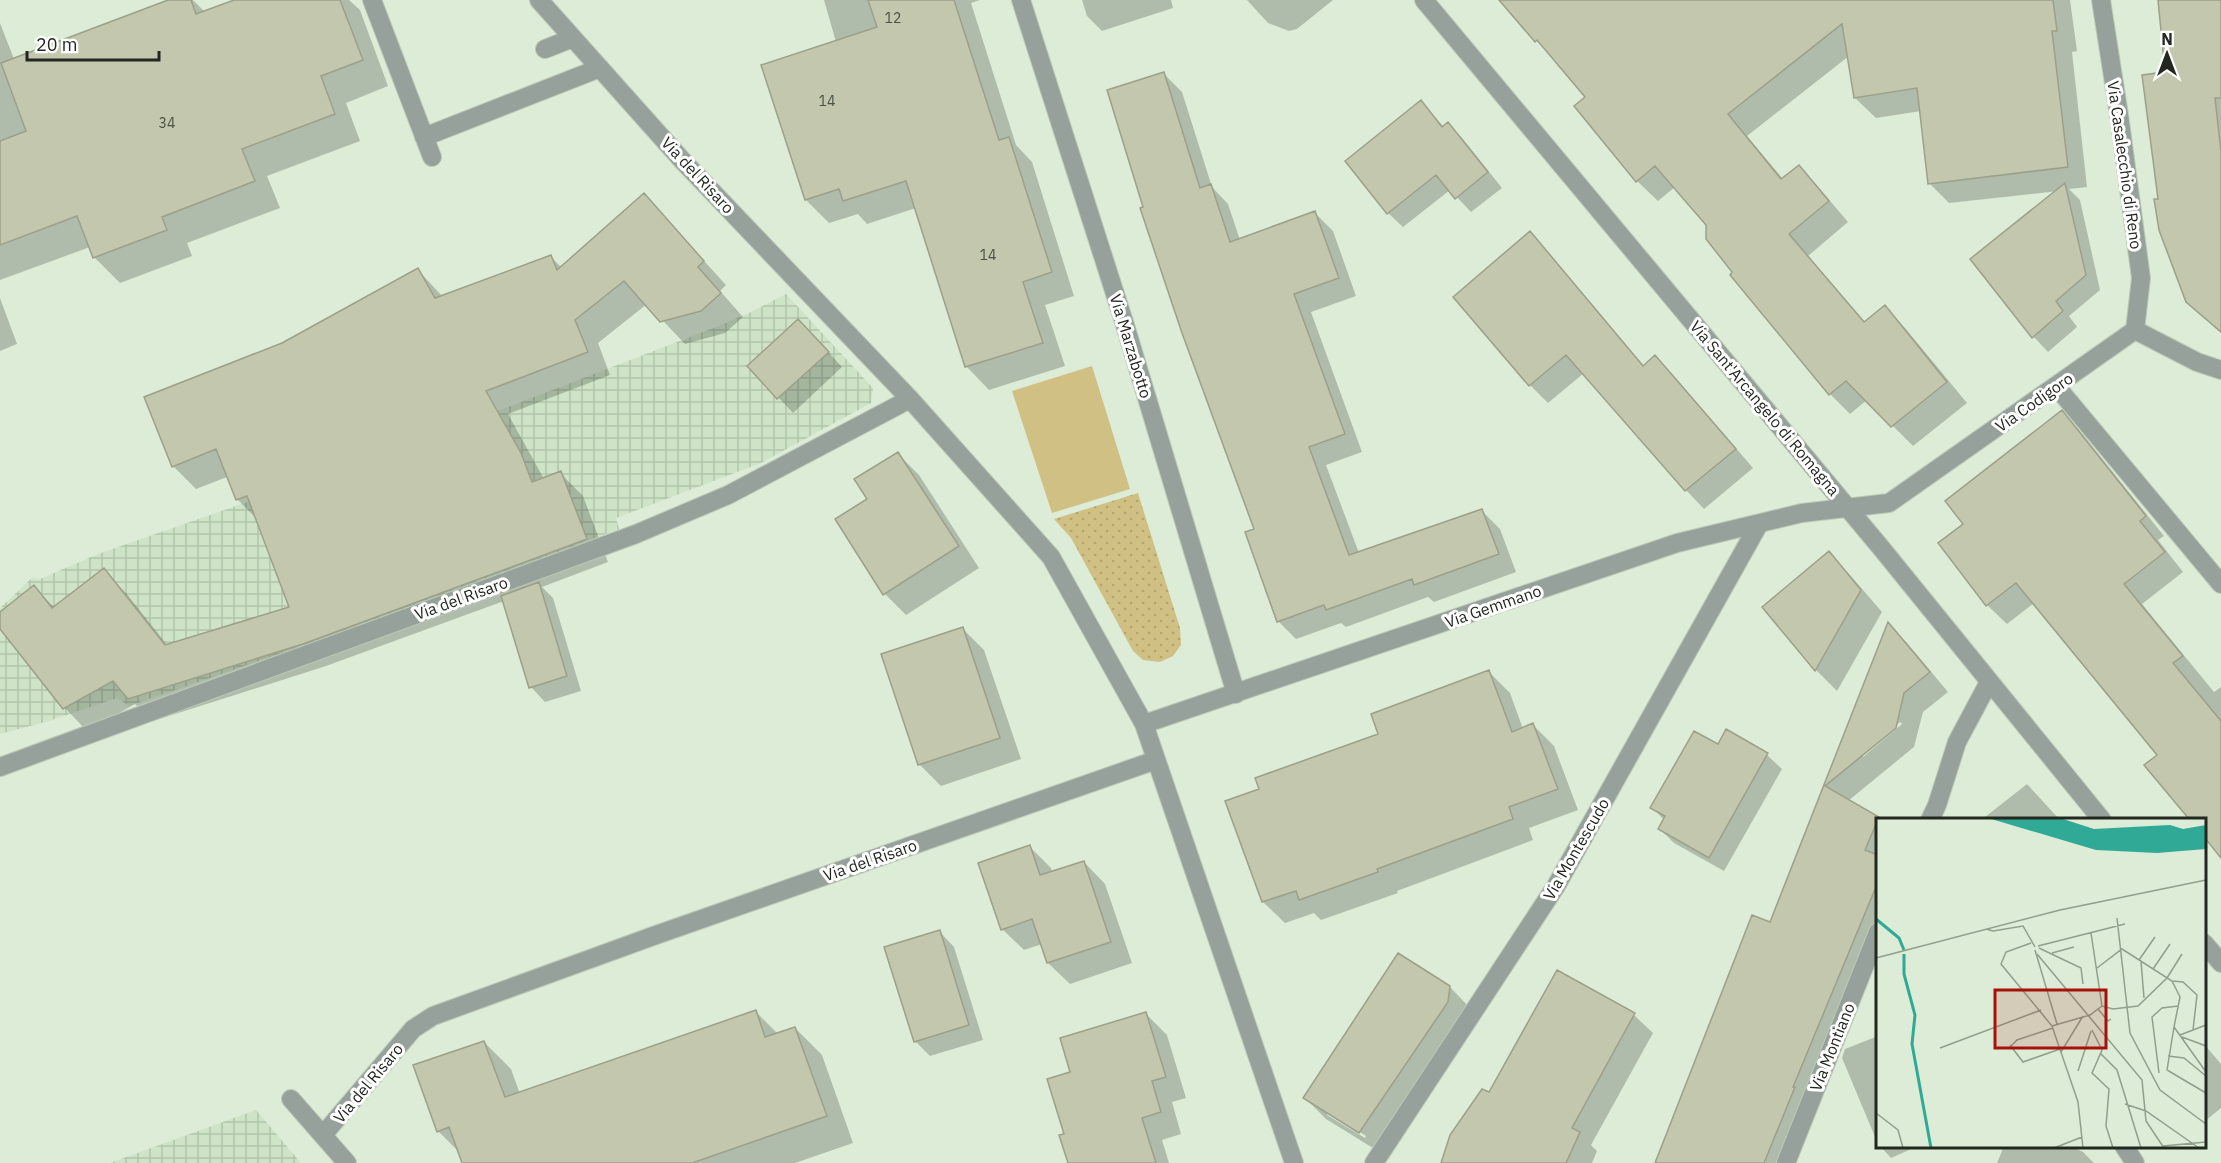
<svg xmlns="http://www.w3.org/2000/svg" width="2221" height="1163" font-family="'IBM Plex Sans',sans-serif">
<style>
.industrial{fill:url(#industrial-grid)}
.grass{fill:url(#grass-dots)}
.green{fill:#d1c083}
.shadow{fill:#0003;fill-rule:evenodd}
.building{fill:#c2c7ae;stroke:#9ca088;stroke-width:1.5}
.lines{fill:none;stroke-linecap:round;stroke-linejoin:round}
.minor-casing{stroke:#bbc9b5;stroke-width:20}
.minor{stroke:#97a19b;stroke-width:18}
.labels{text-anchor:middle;stroke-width:6;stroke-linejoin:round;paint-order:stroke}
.number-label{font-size:14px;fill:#4a5044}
.street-label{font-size:16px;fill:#222820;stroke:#fff}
.inset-river{fill:none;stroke:#30a996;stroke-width:3}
.inset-road{fill:none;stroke:#929e8d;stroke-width:1.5}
.view{fill:#a6120b;fill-opacity:0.15;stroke:#a6120b;stroke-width:3}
.inset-edge{fill:none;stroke:#222820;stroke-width:3}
</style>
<defs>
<pattern id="industrial-grid" width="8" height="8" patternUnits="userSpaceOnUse" patternTransform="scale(1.5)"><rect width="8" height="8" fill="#cfe4c7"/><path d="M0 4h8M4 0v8" fill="none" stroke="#b1c4ab"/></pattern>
<pattern id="grass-dots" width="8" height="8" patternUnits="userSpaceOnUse" patternTransform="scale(1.5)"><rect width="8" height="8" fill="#d1c083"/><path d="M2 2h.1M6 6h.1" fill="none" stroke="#b3a571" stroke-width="1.8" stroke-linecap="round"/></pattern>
</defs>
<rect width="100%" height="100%" fill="#dcecd6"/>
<path class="industrial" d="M786,294L873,388L871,403L761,463L616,518L619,529L313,642L129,706L117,698L49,721L0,734V608L32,578L40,579L98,554L388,453L716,327L749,313Z
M256,1110L301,1163H110Z"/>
<path class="grass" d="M1138,493L1180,628L1181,645L1173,656L1160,662L1143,660L1133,651L1071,538L1054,519Z"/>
<path class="green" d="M1092,366L1130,489L1052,513L1012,391Z"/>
<path class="shadow" d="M173,0H193L205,12L260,0H349L360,10L388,86L346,103L360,141L267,176L280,208L187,243L192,256L120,283L94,257L90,247L0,280V23L14,59Z
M824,0H980L971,3L1016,145L1032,162L1074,296L1045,305L1065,366L989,390L966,366L916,208L867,224L858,214L829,223L806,200L836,42Z
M1082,0H1171L1173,8L1102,31L1087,16Z
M1247,0H1333L1297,29L1289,31L1268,23Z
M1518,0H2070L2077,51L2072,52L2087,187L2069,189L2080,200L2100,290L2069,316L2077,327L2048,352L2034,337L1972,259L2059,191L1949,203L1929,183L1921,111L1876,118L1855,98L1849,56L1747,136L1783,179L1799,167L1819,188L1848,222L1808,256L1866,323L1885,307L1905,328L1967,403L1913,446L1867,400L1850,414L1830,394L1735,273L1708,224L1675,187L1658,201L1637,181L1576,106L1587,97L1508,8Z
M2160,0H2221V333L2187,302L2160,200L2167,74Z
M1164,74L1182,92L1212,187L1228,204L1240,240L1315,213L1333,231L1356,296L1311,312L1362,452L1326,465L1359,553L1482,511L1500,529L1516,572L1434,602L1428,597L1346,627L1341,623L1296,639L1278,621L1256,530L1145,208Z
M1421,102L1444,127L1448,124L1462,138L1502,188L1471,212L1450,190L1403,227L1388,213Z
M644,195L726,285L720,291L743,317L725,333L685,344L647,304L598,343L610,375L508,414L544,479L560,473L583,496L608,562L542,587L553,598L581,691L545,702L531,687L504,601L326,666L153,721L135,704L87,731L65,708L0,626V614L34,587L55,608L103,570L126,593L168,646L291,608L258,520L237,499L227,477L196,489L173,466L283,344L418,270L443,297L550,256L562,268Z
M1530,233L1548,252L1645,367L1655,357L1674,376L1753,468L1704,509L1686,490L1584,373L1548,403L1530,385Z
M0,298L17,344L0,351Z
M813,335L842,367L793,413L749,366Z
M2061,412L2080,431L2164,536L2158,540L2183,572L2142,604L2214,692L2221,687V855L2204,836V820H2191L2146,765L2159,755L2034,603L2007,624L1987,605L1965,524Z
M897,453L919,475L979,568L906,615L885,594L869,499Z
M1829,553L1850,575L1882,612L1837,691L1816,670L1764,607Z
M1889,625L1907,643L1948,692L1923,712L1914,747L1848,801L1879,820H1878V946L1791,1163H1657L1771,924ZM1900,722L1902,724L1863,757V753Z
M963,629L984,650L1021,759L941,786L919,764Z
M1489,672L1510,693L1523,729L1533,725L1554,746L1578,810L1529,828L1533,840L1397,891L1398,893L1321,920L1314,913L1285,923L1263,902L1227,802L1261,790L1380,735Z
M1726,731L1767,755L1782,769L1724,871L1674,843L1660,829L1664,820L1652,807L1718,746Z
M2027,784L2060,820H1985V817Z
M1030,847L1051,868L1052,873L1084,862L1105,884L1132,963L1070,984L1048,963L1042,944L1024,950L1002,929Z
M940,932L954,947L983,1040L930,1056L915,1041Z
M1557,972L1634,1015L1653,1033L1591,1145L1597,1151L1592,1163H1443L1490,1094Z
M1450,987L1471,1009L1381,1153L1326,1119L1305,1098ZM1327,1111L1366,1136L1365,1138L1327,1115Z
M755,1011L778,1034L795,1028L822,1055L853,1143L795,1163H463L460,1153L438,1131L484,1042L511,1069L520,1094Z
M1146,1014L1167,1035L1186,1098L1172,1102L1181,1134L1162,1140L1169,1163H1070L1066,1135L1072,1073Z
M1878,1036V1144L1842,1058L1845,1049Z
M2204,1044L2221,1064V1108L2204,1122Z
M1880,1146H1918L1891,1158Z
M2004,1146H2071L2083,1152L2094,1163H1997Z"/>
<path class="building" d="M168,0H191L196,14L234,0H340L363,60L321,76L335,114L242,149L255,181L162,217L167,230L93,258L77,216L0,245V141L26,131L1,63Z
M868,0H954L999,140L1009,137L1052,272L1023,282L1043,343L965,367L906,181L843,201L839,189L805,200L761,65L877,27Z
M1499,0H2053L2057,31H2052L2068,167L1928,184L1917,88L1854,98L1842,24L1728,114L1781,179L1799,165L1829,201L1789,234L1864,322L1885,305L1947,382L1891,427L1846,381L1829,395L1730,275L1732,272L1706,239V225L1655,166L1636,182L1574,106L1585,97L1537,40L1535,42Z
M2158,0H2221V98H2215L2221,152V332L2186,302L2159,230L2154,199H2158L2142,75L2165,72Z
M1164,72L1200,188L1211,184L1230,242L1315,211L1339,278L1294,294L1345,434L1309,447L1349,555L1482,509L1499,554L1414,585L1412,579L1326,610L1324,605L1277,622L1245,532L1254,529L1182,333L1140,208L1143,207L1107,90Z
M1421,100L1442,127L1448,122L1488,172L1455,199L1436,175L1387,214L1345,161Z
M2065,183L2086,275L2056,301L2063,311L2032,338L1970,259Z
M644,193L704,261L698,267L721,293L701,311L660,322L624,281L575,320L588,352L486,391L521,453L532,482L561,471L587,539L303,644L128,699L113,681L63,709L0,629V612L34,585L52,608L104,568L165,645L289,607L247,496L236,500L216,449L172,467L144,397L282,343L418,268L435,298L551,255L557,270Z
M1530,231L1643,366L1655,355L1736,449L1685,491L1566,355L1529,386L1453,297Z
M798,319L829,352L777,399L747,366Z
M2062,410L2146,516L2140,521L2165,552L2124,584L2183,656L2173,663L2221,721V858L2205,838V819H2189L2144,765L2157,755L2016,583L1986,606L1938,543L1963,524L1945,501Z
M898,452L959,546L883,595L835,519L867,499L854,479Z
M1829,551L1861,590L1815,671L1762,607Z
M539,582L567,676L529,688L501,596Z
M1888,622L1930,672L1904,693L1896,728L1825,786L1879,817L1865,850L1878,855V882L1793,1087H1795L1764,1163H1655L1752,915L1770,922Z
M963,627L1000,738L918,765L881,654Z
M1489,670L1512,732L1533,723L1558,789L1509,807L1513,819L1377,869L1378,872L1299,900L1296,891L1262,902L1225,801L1259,789L1255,778L1378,734L1371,714Z
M1726,729L1768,753L1709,858L1658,829L1665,816L1650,808L1694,731L1718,744Z
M1030,845L1040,875L1084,861L1111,942L1047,963L1032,919L1001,930L978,863Z
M940,930L969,1025L914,1042L884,947Z
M1398,953L1450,986L1448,1002L1359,1133L1303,1098Z
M1557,970L1635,1013L1572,1128L1580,1132L1566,1163H1441L1450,1135L1482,1089L1489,1092Z
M756,1010L765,1037L795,1027L827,1116L692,1163H462L449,1127L437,1132L413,1065L484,1041L505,1097Z
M1146,1012L1166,1077L1152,1081L1161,1112L1142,1118L1156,1163H1068L1059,1135L1064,1134L1047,1079L1070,1072L1060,1038Z"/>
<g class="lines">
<defs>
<path id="minor" d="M372,0L432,157
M539,0L681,159L910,399L1051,557L1144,724L1294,1163
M1021,0L1125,325L1236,694
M1424,0L1882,549L2102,820
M2101,0L2119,115L2141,278L2135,330
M545,49L573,38
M424,137L600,68
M2056,386L2221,584
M1144,724L1677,543L1802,513L1889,503L2135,330L2197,362L2221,370
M0,767L636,534L728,495L910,399
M1930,820L1937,805L1957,742L1989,682
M2204,943L2221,963
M291,1099L347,1163
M323,1135L413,1029L433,1016L656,935L1156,760
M2124,1146L2135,1163
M1374,1163L1556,886L1759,524
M1786,1163L1878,932"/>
</defs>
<use href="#minor" class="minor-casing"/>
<use href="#minor" class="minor"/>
</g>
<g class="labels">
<g class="number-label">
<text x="893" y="23">12</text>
<text x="827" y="106">14</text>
<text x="167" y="128">34</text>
<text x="988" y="260">14</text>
</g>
<g class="street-label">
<text transform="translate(2125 165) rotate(82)" y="6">Via Casalecchio di Reno</text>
<text transform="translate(698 175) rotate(47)" y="6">Via del Risaro</text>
<text transform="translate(1131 346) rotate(73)" y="6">Via Marzabotto</text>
<text transform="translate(2034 402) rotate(-35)" y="6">Via Codigoro</text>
<text transform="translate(1765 408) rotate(50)" y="6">Via Sant'Arcangelo di Romagna</text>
<text transform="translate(461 598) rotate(-20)" y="6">Via del Risaro</text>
<text transform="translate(1493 606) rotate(-19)" y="6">Via Gemmano</text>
<text transform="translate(1576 849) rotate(-60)" y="6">Via Montescudo</text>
<text transform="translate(870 860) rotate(-19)" y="6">Via del Risaro</text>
<text transform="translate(1832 1047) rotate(-68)" y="6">Via Montiano</text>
<text transform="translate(368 1083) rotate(-50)" y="6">Via del Risaro</text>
</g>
</g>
<g transform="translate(1876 818)">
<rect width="330" height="330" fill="#dcecd6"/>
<path d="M112,0H184L218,11L294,7L307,11L330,7V31L281,35L220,32Z" fill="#30a996"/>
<path class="inset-river" d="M0,101L23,120L28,132M28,136V156L39,197L36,226L55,330"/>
<path class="inset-road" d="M241,100L254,215L284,272L330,306M110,111L117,113L147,108L159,129M215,115L226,188M155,125L130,134L125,146L176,208L202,284L207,330M162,128L249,106M163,130L205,150L207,166M159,132L181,206M176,135L198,129M161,136L266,262L270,303L288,330M0,140L184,92L330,62M263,142L279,119M265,143L268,180M221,150L246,131L296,163L304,179L298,209L330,254M277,151L294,126M296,163L307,164L321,177L317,212M222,191L232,203L235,201M176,208L214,197L226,188L237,191L262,188L291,160L306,136M216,212L226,232L216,255L233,271L230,308L237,330M304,217L330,207M306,219L330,228M134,227L147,244L184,231M135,228L141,222L177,210M64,230L165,192M185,234L207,198M225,236L241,252L265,330M292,238L308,240L330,258M291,252L330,275M291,252L298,209M202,253L215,213M283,255L276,199L286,190L302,188M249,286L270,293L323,330M0,295L22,312L27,330M287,328L330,324M178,330L206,319"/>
<path class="view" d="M119,172H230V230H119Z"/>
<rect width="330" height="330" class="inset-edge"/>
</g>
<g transform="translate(2167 54)" stroke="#ffffff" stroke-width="4.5" paint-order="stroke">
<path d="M0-4.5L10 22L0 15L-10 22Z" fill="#222820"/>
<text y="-9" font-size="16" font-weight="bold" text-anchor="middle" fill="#222820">N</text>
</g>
<path d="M27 51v9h132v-9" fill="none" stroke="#222820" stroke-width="3"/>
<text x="36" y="51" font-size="18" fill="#222820" stroke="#ffffff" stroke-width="4.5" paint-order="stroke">20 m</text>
</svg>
